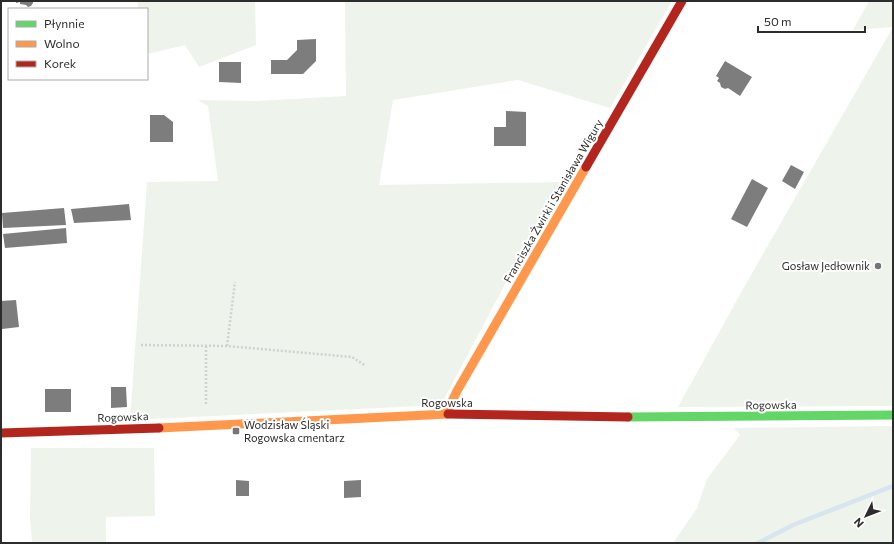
<svg xmlns="http://www.w3.org/2000/svg" width="894" height="544" font-family="Commissioner,sans-serif">
<style>
.green{fill:#eef3eb}
.lines{fill:none;stroke-linecap:round;stroke-linejoin:round}
.stream{stroke:#d8e4ef;stroke-width:4.5}
.building{fill:#7d7d7d}
.path{stroke:#d1d1d1;stroke-width:2.5;stroke-dasharray:2 2;stroke-linecap:butt}
.fast{stroke:#63d668;stroke-width:9}
.slow{stroke:#ff974d;stroke-width:9}
.jam{stroke:#b3261e;stroke-width:9}
.poi-dot{fill:#767676;stroke:#fff;stroke-width:1.5}
.labels{text-anchor:middle;stroke-width:4;stroke-linejoin:round;paint-order:stroke}
.street-label{font-size:11px;fill:#2c2c2c;stroke:#fff}
.poi-label{font-size:11px;fill:#2c2c2c;stroke:#fff;text-anchor:end}
</style>
<rect width="100%" height="100%" fill="#fff"/>
<path class="green" d="M138,1H255L256,45L199,67L185,45L147,54V9H138Z
M345,1H672L610,108L518,80L393,100L379,185L562,182L513,269L441,405L130,420L147,182L218,181L208,106L198,100L257,101L346,96Z
M869,1H893V406L678,407L743,289L893,27L853,30Z
M893,426V543H673L697,508L707,479L740,435L734,428Z
M31,448H154L155,516L106,517V543H32L30,518Z"/>
<g class="lines">
<path class="stream" d="M758,543L793,525L893,486"/>
</g>
<path class="building" d="M16,1H33V3L31,6L28,7L26,5L20,4V2L16,3Z
M316,39V61L303,74H271V60H287L297,50V40Z
M725,61L752,77L740,96L728,88L725,89L721,87L720,83L717,81L719,78L716,76Z
M219,62H241V83L219,82Z
M506,111L526,112V146H494V127H506Z
M150,115H164L173,122V142H150Z
M791,165L804,172L795,189L782,181Z
M752,179L768,188L747,227L731,219Z
M129,204L131,220L74,223L71,209Z
M64,208L66,225L3,228L2,213Z
M66,228L67,243L5,248L3,234Z
M16,300L19,327L2,329L1,301Z
M111,387H126L127,407L111,408Z
M45,389H71V412H45Z
M236,480L249,481V496H236Z
M361,480V497L344,498V481Z"/>
<g class="lines">
<path class="path" d="M141,345L227,346L352,357L366,366
M227,346L235,282
M206,404V345"/>
<path class="fast" d="M628,417L893,415"/>
<path class="slow" d="M446,414L457,391L586,167
M159,428L448,414"/>
<path class="jam" d="M586,167L682,1
M448,414L628,417
M1,433L159,428"/>
</g>
<g class="poi-dot">
<circle cx="878" cy="266" r="4"/>
<rect x="232" y="427" width="8" height="8" rx="2"/>
</g>
<g class="labels">
<g class="street-label">
<text transform="translate(553 201) rotate(-60)" y="4">Franciszka Żwirki i Stanisława Wigury</text>
<text x="447" y="407">Rogowska</text>
<text transform="translate(771 405) rotate(-1)" y="4">Rogowska</text>
<text transform="translate(123 417) rotate(-2)" y="4">Rogowska</text>
</g>
<g class="poi-label">
<text x="870" y="270">Gosław Jedłownik</text>
<text x="244" y="429" text-anchor="start">Wodzisław Śląski<tspan x="244" dy="13">Rogowska cmentarz</tspan></text>
</g>
</g>
<rect width="894" height="544" fill="none" stroke="#2c2c2c" stroke-width="4"/>
<rect x="8" y="8" width="140" height="72" fill="#ffffff" stroke="#ababab"/>
<rect x="16" y="21" width="20" height="6" fill="#63d668" stroke="#ababab"/>
<text x="44" y="28" font-size="12" fill="#2c2c2c">Płynnie</text>
<rect x="16" y="41" width="20" height="6" fill="#ff974d" stroke="#ababab"/>
<text x="44" y="48" font-size="12" fill="#2c2c2c">Wolno</text>
<rect x="16" y="61" width="20" height="6" fill="#b3261e" stroke="#ababab"/>
<text x="44" y="68" font-size="12" fill="#2c2c2c">Korek</text>
<g transform="translate(866 516) rotate(227)" stroke="#ffffff" stroke-width="3" paint-order="stroke">
<path d="M0-3L7 15L0 10L-7 15Z" fill="#2c2c2c"/>
<text y="-6" font-size="11" font-weight="bold" text-anchor="middle" fill="#2c2c2c">N</text>
</g>
<path d="M758 26v6h107v-6" fill="none" stroke="#2c2c2c" stroke-width="2"/>
<text x="764" y="26" font-size="12" fill="#2c2c2c" stroke="#ffffff" stroke-width="3" paint-order="stroke">50 m</text>
</svg>
